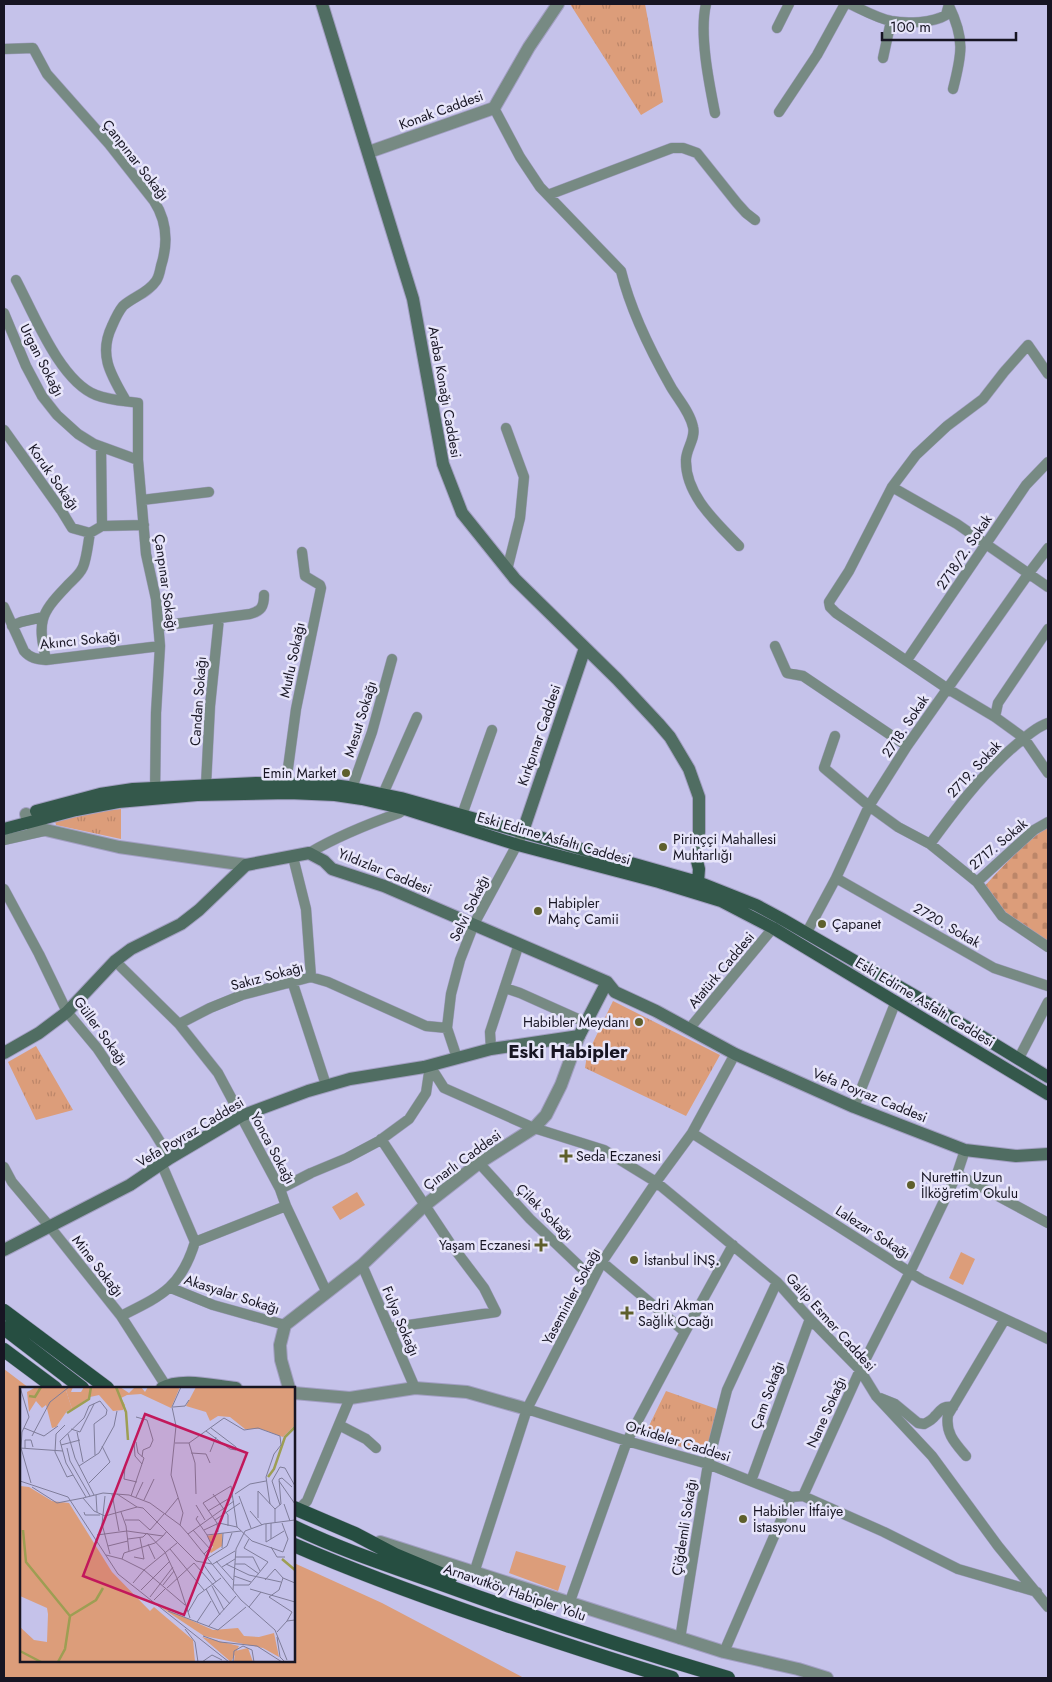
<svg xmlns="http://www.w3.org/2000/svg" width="1052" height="1682" font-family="Jost,sans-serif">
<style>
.grass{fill:#dc9d7a}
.cemetery{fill:url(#cemetery-stones)}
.park{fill:url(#park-tufts)}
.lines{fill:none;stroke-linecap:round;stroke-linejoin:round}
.minor-casing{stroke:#a29fc2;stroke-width:11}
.tertiary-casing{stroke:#a29fc2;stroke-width:14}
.secondary-casing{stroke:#a29fc2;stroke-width:14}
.primary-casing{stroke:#a29fc2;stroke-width:14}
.trunk-casing{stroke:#a29fc2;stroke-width:15}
.minor{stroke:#778a83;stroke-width:10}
.tertiary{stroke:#778a83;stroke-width:12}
.secondary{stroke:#506d62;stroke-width:12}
.primary{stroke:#34584b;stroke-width:12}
.trunk{stroke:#264e41;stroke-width:14}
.poi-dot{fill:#5e5f2c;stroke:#e7e5fa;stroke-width:2}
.labels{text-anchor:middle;stroke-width:5;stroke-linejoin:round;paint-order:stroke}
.street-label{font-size:14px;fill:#171523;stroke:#e7e5fa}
.poi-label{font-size:14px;fill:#171523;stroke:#e7e5fa;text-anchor:start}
.district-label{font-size:19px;font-weight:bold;fill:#171523;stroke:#e7e5fa}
.inset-river{fill:none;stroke:#9d9e53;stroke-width:2.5}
.inset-road{fill:none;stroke:#7f7d9a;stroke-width:1}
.view{fill:#c2185b;fill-opacity:0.15;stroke:#c2185b;stroke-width:2.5}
.inset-edge{fill:none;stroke:#171523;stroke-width:2.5}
</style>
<defs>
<pattern id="cemetery-stones" width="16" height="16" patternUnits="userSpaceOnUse" patternTransform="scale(1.25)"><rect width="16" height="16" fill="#dc9d7a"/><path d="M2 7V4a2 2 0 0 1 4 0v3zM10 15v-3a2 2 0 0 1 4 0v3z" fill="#bc8669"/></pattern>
<pattern id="park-tufts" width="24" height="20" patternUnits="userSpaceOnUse" patternTransform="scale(1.25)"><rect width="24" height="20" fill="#dc9d7a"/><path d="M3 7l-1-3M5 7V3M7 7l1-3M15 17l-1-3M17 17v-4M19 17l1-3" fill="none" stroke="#bc8669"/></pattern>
</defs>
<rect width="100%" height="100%" fill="#c5c2ea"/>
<path class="grass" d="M357,1192L365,1205L340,1220L332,1207Z
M961,1252L975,1259L963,1285L949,1278Z
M4,1369L29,1388H21V1661H294V1563L382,1603L524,1678H4Z
M516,1551L566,1566L558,1591L509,1573Z"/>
<path class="cemetery" d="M1048,827V942L1005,915L983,888C1003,866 1023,843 1048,827Z"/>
<path class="park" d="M570,4H645L663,102L641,115Z
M121,809V839L56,825L55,821L90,812Z
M613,1001L720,1055L686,1116L585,1068L587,1055Z
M36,1046L73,1110L36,1120L8,1062Z
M666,1391L717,1409L706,1456L645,1434Z"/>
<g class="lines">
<defs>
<path id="minor" d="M706,4C699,34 709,83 715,113
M850,4C863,10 877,18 891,21C906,24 933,23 946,15L949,4
M949,6C965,39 962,54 953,89
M777,28L789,4
M4,49L33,48L47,74L109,144L154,201C167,221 168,244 161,266C160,271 159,277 156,281C148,293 133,297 123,306C118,312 115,319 112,326C98,355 111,375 126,401
M883,58L891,21
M494,108L520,157L540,187L621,271C631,312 650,350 671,387C678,399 690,412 693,427C696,438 686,449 686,460C685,495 717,523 739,546
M779,112L817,55L845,4
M548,195L672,148H683L697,153L737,203L746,213L755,220
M16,280C34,314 60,381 96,395C109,400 125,401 138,403V460L146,554L156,599L160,646L156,713L155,794
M4,313L26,366L42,396L57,415L78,434L94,444L138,460
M1048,374L1028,345L1004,372L983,399L947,426L916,455L892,487L849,571L829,602L830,607L836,613L948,689L995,717L1024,738L1048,773
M506,428L524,477L520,518L507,570
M4,430L61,510L72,528L90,533L102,526L144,525
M101,447L102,526
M892,487L957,524L1048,587
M142,500L209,492
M4,607L24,651C30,658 36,659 46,660L160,646
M12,626L21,622L43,617
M159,626L250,614C261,611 264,607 264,595
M775,646L787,673L803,676L907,746
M46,660C38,622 39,615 66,587C72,580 79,576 83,567C87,557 88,543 90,533
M907,660L1026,485L1048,462
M995,717L998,703L1048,629
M835,736L824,768L869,806L898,827L930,844L977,882L1034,830L1048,822
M286,783L296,709L321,588L320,585L305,576L302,552
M206,785L210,706L219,618
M352,788L372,732L392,659
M383,794L417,717
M462,815L492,730
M4,840L44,831
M930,844C955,810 979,778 1010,750C1022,740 1034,728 1048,723
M309,853C338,836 368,824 399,813L405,809L406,806
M293,857L306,909L311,977
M836,878L994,968L1048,986
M977,882L1002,916L1048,947
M4,889L39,954L67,1012L97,1048L154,1132L170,1158
M807,932L836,878L869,806L907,746L1029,573L1048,548
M115,961L179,1024L218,1073L280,1189L286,1206L327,1293
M292,981L326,1085
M505,988L520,993L587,1023
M179,1024L210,1008L242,995L311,977L328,982L426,1026L447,1028
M689,1029L773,928
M491,1049L490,1032L519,944
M457,1058L447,1028L451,994L460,960L474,924L520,839
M1019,1058L1048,1002
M430,1066L444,1088L534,1128L604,1150L656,1182L777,1282L810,1319L860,1370L876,1396L932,1456L998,1546L1048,1607
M854,1107L896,1001
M692,1133L922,1280L1048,1339
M381,1139L450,1243L484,1288L496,1312L389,1328
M479,1163L530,1219L593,1279
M162,1165L195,1242
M4,1167L12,1182L50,1227L121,1316L166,1386
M957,1174L1048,1223
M280,1189L311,1173L347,1158L379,1141L409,1119L426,1093L430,1066
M195,1242L286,1206
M602,1262L685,1332
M362,1265L415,1388
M171,1288L213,1305L285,1325
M121,1316C161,1296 181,1288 195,1242
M880,1398L895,1404L918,1423L924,1424C928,1422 933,1419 935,1416C942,1409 942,1406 953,1407
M527,1409L627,1441L708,1464L791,1497L803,1496L884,1532L958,1569L1037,1592
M339,1425L366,1439L376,1448
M966,1456C955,1443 945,1433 948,1415L1005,1319
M751,1481L810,1319
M803,1496L860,1370L910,1272L957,1174L965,1150
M298,1510L307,1501L350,1398
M474,1573L527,1409L602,1262L656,1182L692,1133L735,1054
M569,1604L627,1441L685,1332L733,1245
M680,1639L708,1464L727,1390L777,1282
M724,1652L791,1497"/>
<path id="tertiary" d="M369,152L494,108L529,47L558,4
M26,814L28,822L33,827L119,847L246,865
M289,1388L281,1360L280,1345L285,1325L362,1265L424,1206L479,1163L534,1128L546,1115L561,1085L579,1036
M294,1393L350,1398L415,1388L467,1392L527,1409
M380,1542L724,1652L798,1669L827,1678"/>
<path id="secondary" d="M322,4L413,299L443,464L462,513L515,579L617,679L658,723L670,737L689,769L699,797V832L696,857
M523,831L585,648
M4,1053L39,1033L67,1012L115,961L131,949L181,924L199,910L246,865L309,853L324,861L332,869L384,886L607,982L615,992L656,1011L735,1054L854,1107L965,1150L1016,1156L1048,1154
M4,1250L130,1185L170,1158L241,1116L308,1091L350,1079L424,1067L491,1049L579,1036L607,982
M162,1388C181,1377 215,1386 236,1388"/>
<path id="primary" d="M36,811L100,794L133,789L256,783L325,784L348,787L401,798L698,882L756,905L782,919L924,1001L1048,1077
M4,829L76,810L118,802L197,795L289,793L335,795L362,799L405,809L518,845L659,882L721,901L773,928L1048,1094
M693,886L698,882L699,869L696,857"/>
<path id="trunk" d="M4,1311L107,1388
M4,1328L82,1388
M4,1350L55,1388
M294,1508L355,1534L395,1555L450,1578
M294,1527C339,1549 388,1565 436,1582C532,1617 630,1649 728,1678
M294,1545C356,1572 419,1595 483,1617C546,1638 608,1659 672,1678"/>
</defs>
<use href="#minor" class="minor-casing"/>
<use href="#tertiary" class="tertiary-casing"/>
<use href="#secondary" class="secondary-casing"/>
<use href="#primary" class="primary-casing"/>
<use href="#trunk" class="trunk-casing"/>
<use href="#minor" class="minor"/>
<use href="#tertiary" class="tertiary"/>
<use href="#secondary" class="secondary"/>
<use href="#primary" class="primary"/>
<use href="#trunk" class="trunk"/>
</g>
<g class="poi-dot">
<circle cx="346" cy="773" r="5"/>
<circle cx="663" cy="847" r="5"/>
<circle cx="538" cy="911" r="5"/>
<circle cx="822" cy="924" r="5"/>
<circle cx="639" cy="1022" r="5"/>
<path d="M563.5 1148.5h5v5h5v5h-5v5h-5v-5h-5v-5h5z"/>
<circle cx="911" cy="1185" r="5"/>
<path d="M538.5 1237.5h5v5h5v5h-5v5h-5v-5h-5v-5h5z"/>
<circle cx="634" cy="1260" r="5"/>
<path d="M624.5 1305.5h5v5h5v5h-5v5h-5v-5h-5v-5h5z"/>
<circle cx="743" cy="1519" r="5"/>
</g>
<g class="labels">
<g class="street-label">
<text transform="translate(441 110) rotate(-20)" y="5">Konak Caddesi</text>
<text transform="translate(136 160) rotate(52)" y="5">Çanpınar Sokağı</text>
<text transform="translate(42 360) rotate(63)" y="5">Urgan Sokağı</text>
<text transform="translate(445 392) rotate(80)" y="5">Araba Konağı Caddesi</text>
<text transform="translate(54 477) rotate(55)" y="5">Koruk Sokağı</text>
<text transform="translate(964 552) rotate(-56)" y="5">2718/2. Sokak</text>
<text transform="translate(166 583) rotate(82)" y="5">Çanpınar Sokağı</text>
<text transform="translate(80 640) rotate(-6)" y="5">Akıncı Sokağı</text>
<text transform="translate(292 660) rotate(-78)" y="5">Mutlu Sokağı</text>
<text transform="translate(198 701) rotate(-86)" y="5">Candan Sokağı</text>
<text transform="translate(360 719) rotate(-73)" y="5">Mesut Sokağı</text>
<text transform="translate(905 726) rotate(-56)" y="5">2718. Sokak</text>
<text transform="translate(539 735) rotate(-71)" y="5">Kırkpınar Caddesi</text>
<text transform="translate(974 769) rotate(-47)" y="5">2719. Sokak</text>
<text transform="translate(554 838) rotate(16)" y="5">Eski Edirne Asfaltı Caddesi</text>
<text transform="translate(998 844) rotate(-40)" y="5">2717. Sokak</text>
<text transform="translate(385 871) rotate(22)" y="5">Yıldızlar Caddesi</text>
<text transform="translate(469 908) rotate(-64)" y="5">Selvi Sokağı</text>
<text transform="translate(947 925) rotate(30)" y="5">2720. Sokak</text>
<text transform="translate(721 970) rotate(-50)" y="5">Atatürk Caddesi</text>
<text transform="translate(267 976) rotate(-15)" y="5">Sakız Sokağı</text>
<text transform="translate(925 1002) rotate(31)" y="5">Eski Edirne Asfaltı Caddesi</text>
<text transform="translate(101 1031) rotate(54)" y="5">Güller Sokağı</text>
<text transform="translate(870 1095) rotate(22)" y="5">Vefa Poyraz Caddesi</text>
<text transform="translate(190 1132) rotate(-31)" y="5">Vefa Poyraz Caddesi</text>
<text transform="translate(273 1148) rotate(62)" y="5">Yonca Sokağı</text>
<text transform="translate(462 1160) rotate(-36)" y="5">Çınarlı Caddesi</text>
<text transform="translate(545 1212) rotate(45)" y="5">Çilek Sokağı</text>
<text transform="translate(873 1232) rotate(33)" y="5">Lalezar Sokağı</text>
<text transform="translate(98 1266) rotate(52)" y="5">Mine Sokağı</text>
<text transform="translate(232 1294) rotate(18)" y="5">Akasyalar Sokağı</text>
<text transform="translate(571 1296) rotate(-62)" y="5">Yaseminler Sokağı</text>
<text transform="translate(401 1321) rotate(67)" y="5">Fulya Sokağı</text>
<text transform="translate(831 1322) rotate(48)" y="5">Galip Esmer Caddesi</text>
<text transform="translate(767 1395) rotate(-70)" y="5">Çam Sokağı</text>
<text transform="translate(826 1412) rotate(-66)" y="5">Nane Sokağı</text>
<text transform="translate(678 1441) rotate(17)" y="5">Orkideler Caddesi</text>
<text transform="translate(684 1527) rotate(-81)" y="5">Çiğdemli Sokağı</text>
<text transform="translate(515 1592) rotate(19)" y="5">Arnavutköy Habipler Yolu</text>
</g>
<g class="poi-label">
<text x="336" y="778" text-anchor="end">Emin Market</text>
<text x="673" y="844">Pirinççi Mahallesi<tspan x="673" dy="16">Muhtarlığı</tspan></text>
<text x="548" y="908">Habipler<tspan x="548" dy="16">Mahç Camii</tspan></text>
<text x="832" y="929">Çapanet</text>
<text x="629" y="1027" text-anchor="end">Habibler Meydanı</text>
<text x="576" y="1161">Seda Eczanesi</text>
<text x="921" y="1182">Nurettin Uzun<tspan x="921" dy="16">İlköğretim Okulu</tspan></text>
<text x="531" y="1250" text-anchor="end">Yaşam Eczanesi</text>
<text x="644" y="1265">İstanbul İNŞ.</text>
<text x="638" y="1310">Bedri Akman<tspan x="638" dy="16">Sağlık Ocağı</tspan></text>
<text x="753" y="1516">Habibler İtfaiye<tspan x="753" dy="16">İstasyonu</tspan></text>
</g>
<g class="district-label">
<text x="568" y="1058">Eski Habipler</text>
</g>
</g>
<g transform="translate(20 1387)">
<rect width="275" height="275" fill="#c5c2ea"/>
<path d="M45,0H53L51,5H61L64,0H100L109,6L115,0H121L125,5L128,0H160L151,21L121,7L107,8L101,11L105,18L103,23L93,24L79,8L70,10L52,22ZM0,99L9,100L32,114L49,116L92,185L130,224L134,220L173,253L175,275H0V240L14,253L27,255L28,227L27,221L0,209ZM139,219L193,243L218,241L224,249L239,250L254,246L259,270L243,261L184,249ZM182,250L219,259L211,275ZM228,261L233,275H214L215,264Z" fill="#dc9d7a"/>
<path d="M16,0H45L52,22L47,24L36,40L32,41L26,18L22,21L16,14L9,25L7,5Z" fill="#dc9d7a"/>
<path d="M176,0H275V38L263,50L241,42H225L210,30L198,29L190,34L186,25L166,19ZM202,146V159L191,166L189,164L193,160L187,149Z" fill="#dc9d7a"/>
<path class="inset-river" d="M96,0L106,25L108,53M9,9L15,10L21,0M47,26L69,12L71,0M248,90L254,82L265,50L275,40M3,143L6,175L50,229L45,262L38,275M262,172L275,183M50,229L76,213L83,201M0,264L21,275"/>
<path class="inset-road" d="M0,0L9,30L2,45L1,61L11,96M153,20L165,19L169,13M116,30L127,33L133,53L130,60L123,63L122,70M45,38L36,47L35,65L47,90L53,88M4,41L24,49L38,39M51,42L60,45L74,17M186,44L210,62L216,63V60L191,41M57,45L63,75M48,47L55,71L74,108M12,49L30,15L49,0M114,54L115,69L122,77M155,56H169L204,31L224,43L238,41L260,49L261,58L254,67L246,90L250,117M169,56L175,76L176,107M41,58L60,53M0,61L43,64M5,61V53H11L13,60M47,61L50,74L70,109M190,65L196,50M171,66L186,67L190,76M59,79L79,66L94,39L97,24M105,80L104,92L117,95M0,94L48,110L98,187L209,275M259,94L275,117M69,96L90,75L82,59M12,100L37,116L63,111M92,107L99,144M97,107L117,120M193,107L208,128V139M215,107L230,97L246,94M76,108L77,125M85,109L82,137L90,167M111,109L124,71L118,66L116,55M219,109L231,141M66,110L46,76L40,54L64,31L69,19L80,14L87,23L86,28L74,37L75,68M116,110L123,95M124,113L134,92M264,117L270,134M176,118L185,133M260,118L252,94L260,80L265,81L275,99M255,122L261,117L259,92L262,91L272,100M188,124L213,109M230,124L242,138M64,125L65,128H80M101,125L106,139L109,164M145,127L158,111M178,129L176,132L187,148L221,144M238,131V104L255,122V135M105,133H119L130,143M195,133L220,116M251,136V152M246,137V155L264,144M160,138L163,126L151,88L156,39L152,20L161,0M130,143L144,127M173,143L190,162M184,143L199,136L217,140L232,154L263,165L268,152L262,136M198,145L197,136L183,116L211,99L217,140M168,147L214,114M77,148L107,144L143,149L147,144M108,152L123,150L127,146L145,165L157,191L170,231M128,157L135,172M88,159L108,154M251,160L257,170H265M202,161L203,146M150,162L184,203M104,166L102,172L124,183L165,218M104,166L135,156L143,149M184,167L192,159L187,148M86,168L102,172M114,170L124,172L120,151M215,170H233L240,184M188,171L207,159L212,146M196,174L213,193M174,176L210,217M183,177L196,195M192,177L176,174L123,121L117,120L85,129L74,124L63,111L83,106L109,108L130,116L160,138L168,147L221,213L255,243L267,273M193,177L215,164M206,177L229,188L261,195M215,177H225L239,187M202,180L215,172M214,189L231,195M263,191L259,203L249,210L272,225L267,234M245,193L255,182L263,191L275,196M113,196L124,183L157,156M143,198L154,184M214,198H229L248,175L224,161L229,152M192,199L204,223M147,201L174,176M186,202L200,228M230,202L275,215M121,203L150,174M213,203L216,162L225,144L244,137L275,133M130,210L153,180M134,213L146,201M229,220L241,205M148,224L198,243L226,220M168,225L178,208L201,191M177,235L191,214M188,240L216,209M165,242L175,255L178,275M257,245L267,234L275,233M183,249L200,255L237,259L262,275M257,250L260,270L264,274M182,275L192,268L202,273M213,275L214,264L223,259L232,263L234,275"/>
<path class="view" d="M125,27L227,66L164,228L63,189Z"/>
<rect width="275" height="275" class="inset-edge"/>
</g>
<rect width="1052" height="1682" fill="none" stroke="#171523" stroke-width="10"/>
<path d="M882 32v8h134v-8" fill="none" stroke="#171523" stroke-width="2.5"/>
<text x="890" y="32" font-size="15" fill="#171523" stroke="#e7e5fa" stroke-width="4" paint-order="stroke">100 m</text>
</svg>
